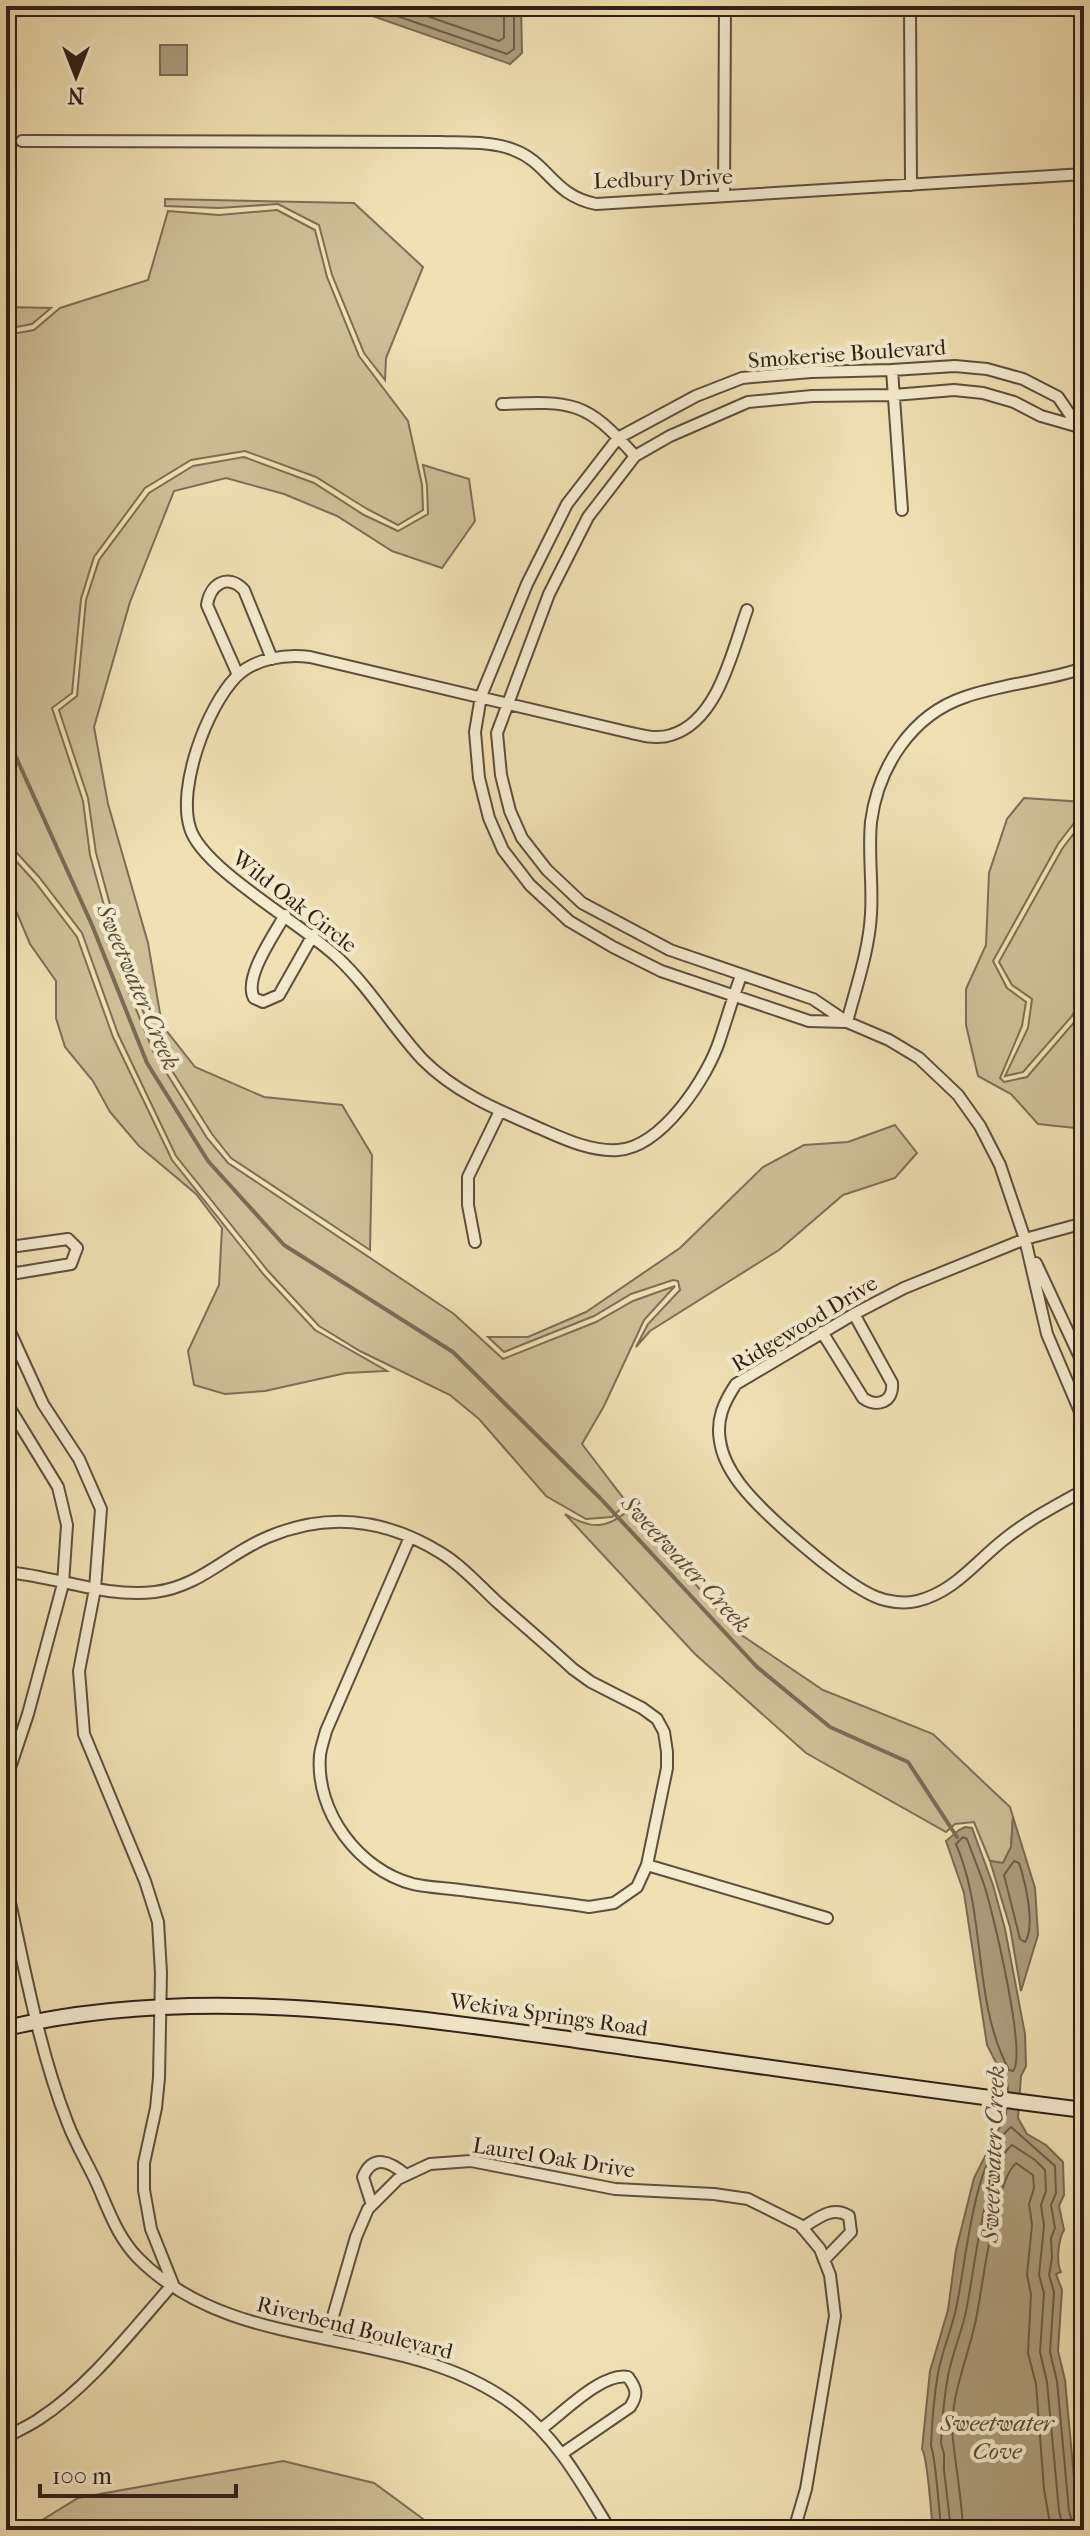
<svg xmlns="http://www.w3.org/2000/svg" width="1090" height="2536" font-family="'IM FELL French Canon',serif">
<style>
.green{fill:#cfbf98;stroke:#7f6e58;stroke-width:2}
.water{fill:#ae9e7e;stroke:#7b6b55;stroke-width:2}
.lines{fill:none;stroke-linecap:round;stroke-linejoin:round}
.shore{stroke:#6e5e4a;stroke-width:2}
.stream{stroke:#7b6b55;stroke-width:4}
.minor-casing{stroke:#5f4e3e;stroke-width:14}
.secondary-casing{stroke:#2f1e17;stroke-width:18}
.minor{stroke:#f5ebce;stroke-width:10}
.secondary{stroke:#f5ebce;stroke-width:14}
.labels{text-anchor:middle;stroke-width:8;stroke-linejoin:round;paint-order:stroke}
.street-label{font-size:22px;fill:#2f1e17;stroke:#f5ebce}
.water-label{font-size:24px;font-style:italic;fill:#5b4b3b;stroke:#f5ebce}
</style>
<rect width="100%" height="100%" fill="#f0e0b3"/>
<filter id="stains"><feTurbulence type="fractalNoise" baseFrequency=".0025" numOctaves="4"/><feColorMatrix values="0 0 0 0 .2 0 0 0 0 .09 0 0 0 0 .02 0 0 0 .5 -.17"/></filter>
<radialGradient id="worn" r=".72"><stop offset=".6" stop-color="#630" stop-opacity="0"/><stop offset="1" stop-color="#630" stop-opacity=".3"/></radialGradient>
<path class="green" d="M165,199L354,203L423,267L386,358L385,380L364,353L332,275L319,225L278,204L219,208L165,206Z
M277,210L315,230L327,277L359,356L408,421L422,485L423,510L398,525L367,509L316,477L245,451L191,460L145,488L94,557L81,599L72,693L52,708L83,801L90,855L126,985L154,1053L207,1138L228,1163L454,1314L503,1359L596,1322L633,1301L675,1286L644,1320L604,1406L582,1444L627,1503L612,1517L586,1519L546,1496L479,1419L450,1395L360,1351L319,1326L268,1271L176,1156L118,1034L82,933L39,877L6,841V335L34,330L60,308L148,280L168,211L219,215Z
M6,307L51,308L32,324L6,329Z
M244,457L314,483L364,515L398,531L428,514L427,485L423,465L469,479L475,521L442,568L392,551L337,516L284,494L226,478L174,491L130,602L94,727L108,804L148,943L162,1025L195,1067L264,1097L342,1105L372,1155L370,1250L231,1158L212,1134L159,1050L131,982L96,853L88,798L59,710L77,696L86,600L99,560L149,493L193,466Z
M1024,798L1084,802V810L1058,844L993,961L1007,988L1026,1002L1022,1026L1000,1078L1004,1082L1027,1077L1077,1019L1084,1004V1129L1038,1124L1011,1094L978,1076L966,1025V989L986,945L989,873L1007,819Z
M1084,820V991L1072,1016L1023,1072L1005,1076L1028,1028L1032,999L1012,985L999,962L1062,849Z
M6,850L35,882L77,937L113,1037L172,1160L264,1275L315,1330L387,1371L346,1373L265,1391L225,1394L194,1385L188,1351L219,1285L222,1228L196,1194L139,1146L110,1112L93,1081L65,1047L56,1018V981L30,944L6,887Z
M895,1125L917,1153L895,1178L843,1195L779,1250L650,1331L636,1347L648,1324L680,1290L678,1281L673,1280L631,1294L594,1316L504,1352L488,1337H528L586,1312L680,1248L763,1167L804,1145L848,1142Z
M630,1509L737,1632L823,1690L933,1734L994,1792L1010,1807L1013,1817L1011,1847L1003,1863L990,1861L974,1822L955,1824L946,1832L806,1753L695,1654L565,1514C592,1530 607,1529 630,1509Z
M283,2461L374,2483L438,2530H297L255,2526L240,2530H26L78,2498Z"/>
<path class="water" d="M344,6H521L522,53L510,64Z
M160,45H187V75H160Z
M1013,1817L1035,1888L1038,1935L1021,1991L1010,1927L990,1861L1003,1863L1011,1847Z
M965,1827L972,1828L993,1885L1005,1929L1025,2034L1026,2066L1021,2076L1018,2118L1027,2134L1046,2145L1063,2162L1064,2195L1059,2206L1064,2230C1058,2240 1056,2263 1061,2272L1056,2274L1062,2290L1058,2351L1065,2380L1077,2510L1082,2530H933C931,2515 928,2458 922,2449L930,2371L948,2310L956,2250L974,2178L1006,2115L1008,2086L987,2045L964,1893L946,1841L959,1830Z"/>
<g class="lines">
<path class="shore" d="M368,6L507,54L514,49V6
M398,6L499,41L504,38V6
M963,1837L967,1839C973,1856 981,1874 986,1891C994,1918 1027,2055 1013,2071L1009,2070C972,2001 987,1916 956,1844Z
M1014,1861L1019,1863C1025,1881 1036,1926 1025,1942L1020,1939L1004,1875Z
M941,2530C940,2516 935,2455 931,2446C932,2421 934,2397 938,2373C942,2352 950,2333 955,2313C967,2264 971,2161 1011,2127L1055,2166L1056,2193L1051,2205L1055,2228L1051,2238L1052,2258L1049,2275L1054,2292L1050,2352L1057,2381L1069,2511L1073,2525L1078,2530
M951,2530L944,2470V2454L941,2443C942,2421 944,2398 948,2376C952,2355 960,2336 965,2316C974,2278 983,2168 1012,2145L1035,2160L1045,2170L1046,2191L1041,2205L1044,2226L1039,2275L1044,2293L1040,2352L1047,2382L1059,2511L1064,2530
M963,2530C962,2500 956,2469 953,2440C948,2397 970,2355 977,2314C983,2283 995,2182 1016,2163L1033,2175L1034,2188L1029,2204L1032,2225L1027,2275L1031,2294L1028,2353L1036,2384L1044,2489L1051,2530"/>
<path class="stream" d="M6,735L92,925L147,1063L208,1161L284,1245L453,1352L600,1498L757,1667L830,1727L908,1762L957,1837"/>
<defs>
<path id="minor" d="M910,6L911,185
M22,141L440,142C463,143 492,141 514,150C549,163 552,195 596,204L1084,174
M724,196L725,6
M892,370L902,510
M502,404C574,401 586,401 635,456
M1076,426L1041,416L1014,402L983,393L954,390L894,395L812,396L748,402L670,436L635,456L588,517L549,594L497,733L501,775L510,811L522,838L547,870L582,903L670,950L813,999L847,1022L889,1040L919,1058L958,1095L980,1126L1000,1165L1025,1239L1047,1334L1084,1421
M1076,426L1084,416
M238,675L207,605C210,585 227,572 244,590L272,659
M285,915C274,935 243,978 254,998L263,1002L279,995L313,935
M741,976C733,997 727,1018 720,1039C708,1077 662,1147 618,1150C588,1152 558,1136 532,1125C493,1108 454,1091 423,1060C393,1028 371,989 338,958C303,924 202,869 190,828C177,787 207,707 236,677C254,658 286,654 310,657L627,732C641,735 657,740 671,735C718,721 732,652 747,610
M845,1022L809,1021L661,971L613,947L569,921L530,885L503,850L489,818L479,778L475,732L481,696L527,584L567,504L618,438L696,396L742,378L811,372L892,370L955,366L987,369L1023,379L1058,397L1084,435
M847,1022C856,987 869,951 871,914C873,884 868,853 871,822C878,768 911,715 965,697C1002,684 1045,681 1084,668
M1084,1223L1025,1239L904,1288L854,1314L736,1384C724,1402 716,1419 720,1441C722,1456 731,1472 740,1484C763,1514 842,1583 876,1597C888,1602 904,1604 917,1601C955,1592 977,1560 1006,1538C1030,1519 1057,1505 1084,1490
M475,1242L468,1205V1177L500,1111
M6,1251L10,1247L68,1239L77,1248L71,1264L17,1273L6,1268
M1036,1263L1084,1366
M6,1323L43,1404L79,1459L101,1509L95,1589L79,1671L84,1734L145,1881L158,1922L161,1973L159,2078L156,2108L144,2163V2190L151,2229L173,2284
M822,1332L863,1398C877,1408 894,1402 892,1383L854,1314
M6,1402L58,1487L67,1525L63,1584L28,1714L6,1780
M6,1572C56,1576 103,1598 155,1592C201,1586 227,1554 268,1537C329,1511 386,1519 441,1553C461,1565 479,1585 496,1601C522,1624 548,1646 573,1669L591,1682L642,1708L657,1719L664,1732L667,1752V1768L647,1865L637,1887L614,1903L589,1907C549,1901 508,1896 468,1891C450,1888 430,1888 413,1884C359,1870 315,1812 320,1755C321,1747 324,1739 326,1731L410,1537
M647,1865L827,1918
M6,1884C24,1964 38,2048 68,2124C76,2145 88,2164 97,2184C109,2211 117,2236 138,2258C239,2360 403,2321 515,2406C558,2439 582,2484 610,2530
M372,2205L363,2177C373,2153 391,2162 406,2175
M802,2228C817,2219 832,2205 849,2216L851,2232L824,2260
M327,2337L356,2237L368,2209L398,2179L430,2164L471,2161L615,2189L714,2194L748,2199L800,2225L820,2249L830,2275L835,2316L806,2489L794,2530
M541,2429C563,2413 602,2372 628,2377C637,2389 638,2395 630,2407L563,2453
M6,2437C17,2431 29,2426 39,2419C90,2386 133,2329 173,2284"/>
<path id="secondary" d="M6,2028C193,1984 388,2014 576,2040C745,2064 914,2089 1084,2110"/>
</defs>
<use href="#minor" class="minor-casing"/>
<use href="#secondary" class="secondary-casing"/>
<use href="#minor" class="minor"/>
<use href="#secondary" class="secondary"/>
</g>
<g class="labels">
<g class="street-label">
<text transform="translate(663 178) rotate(-2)" y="8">Ledbury Drive</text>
<text transform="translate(847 353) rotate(-4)" y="8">Smokerise Boulevard</text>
<text transform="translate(295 901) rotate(38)" y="8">Wild Oak Circle</text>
<text transform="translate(804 1323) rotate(-31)" y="8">Ridgewood Drive</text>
<text transform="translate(549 2014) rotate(8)" y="8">Wekiva Springs Road</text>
<text transform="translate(554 2157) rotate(9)" y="8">Laurel Oak Drive</text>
<text transform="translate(355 2327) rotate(14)" y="8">Riverbend Boulevard</text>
</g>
<g class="water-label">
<text transform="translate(138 987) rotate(67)" y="8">Sweetwater Creek</text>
<text transform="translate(686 1564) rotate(47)" y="8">Sweetwater Creek</text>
<text transform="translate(993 2154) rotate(-88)" y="8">Sweetwater Creek</text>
<text x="997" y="2431">Sweetwater<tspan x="997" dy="28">Cove</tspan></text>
</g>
</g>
<rect width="1090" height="2536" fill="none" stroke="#f0e0b3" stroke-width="32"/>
<rect x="8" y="8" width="1074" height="2520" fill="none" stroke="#2f1e17" stroke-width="4"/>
<rect x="16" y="16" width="1058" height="2504" fill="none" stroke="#2f1e17" stroke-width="2"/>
<g transform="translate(76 76) rotate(180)" stroke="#f5ebce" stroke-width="6" paint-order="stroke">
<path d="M0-6L14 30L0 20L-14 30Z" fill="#2f1e17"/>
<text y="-12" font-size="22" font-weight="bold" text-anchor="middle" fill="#2f1e17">N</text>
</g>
<path d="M40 2484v12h196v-12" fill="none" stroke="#2f1e17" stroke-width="4"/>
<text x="52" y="2484" font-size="24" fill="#2f1e17" stroke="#f5ebce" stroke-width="6" paint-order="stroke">100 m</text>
<rect width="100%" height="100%" filter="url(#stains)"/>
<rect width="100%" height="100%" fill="url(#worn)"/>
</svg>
